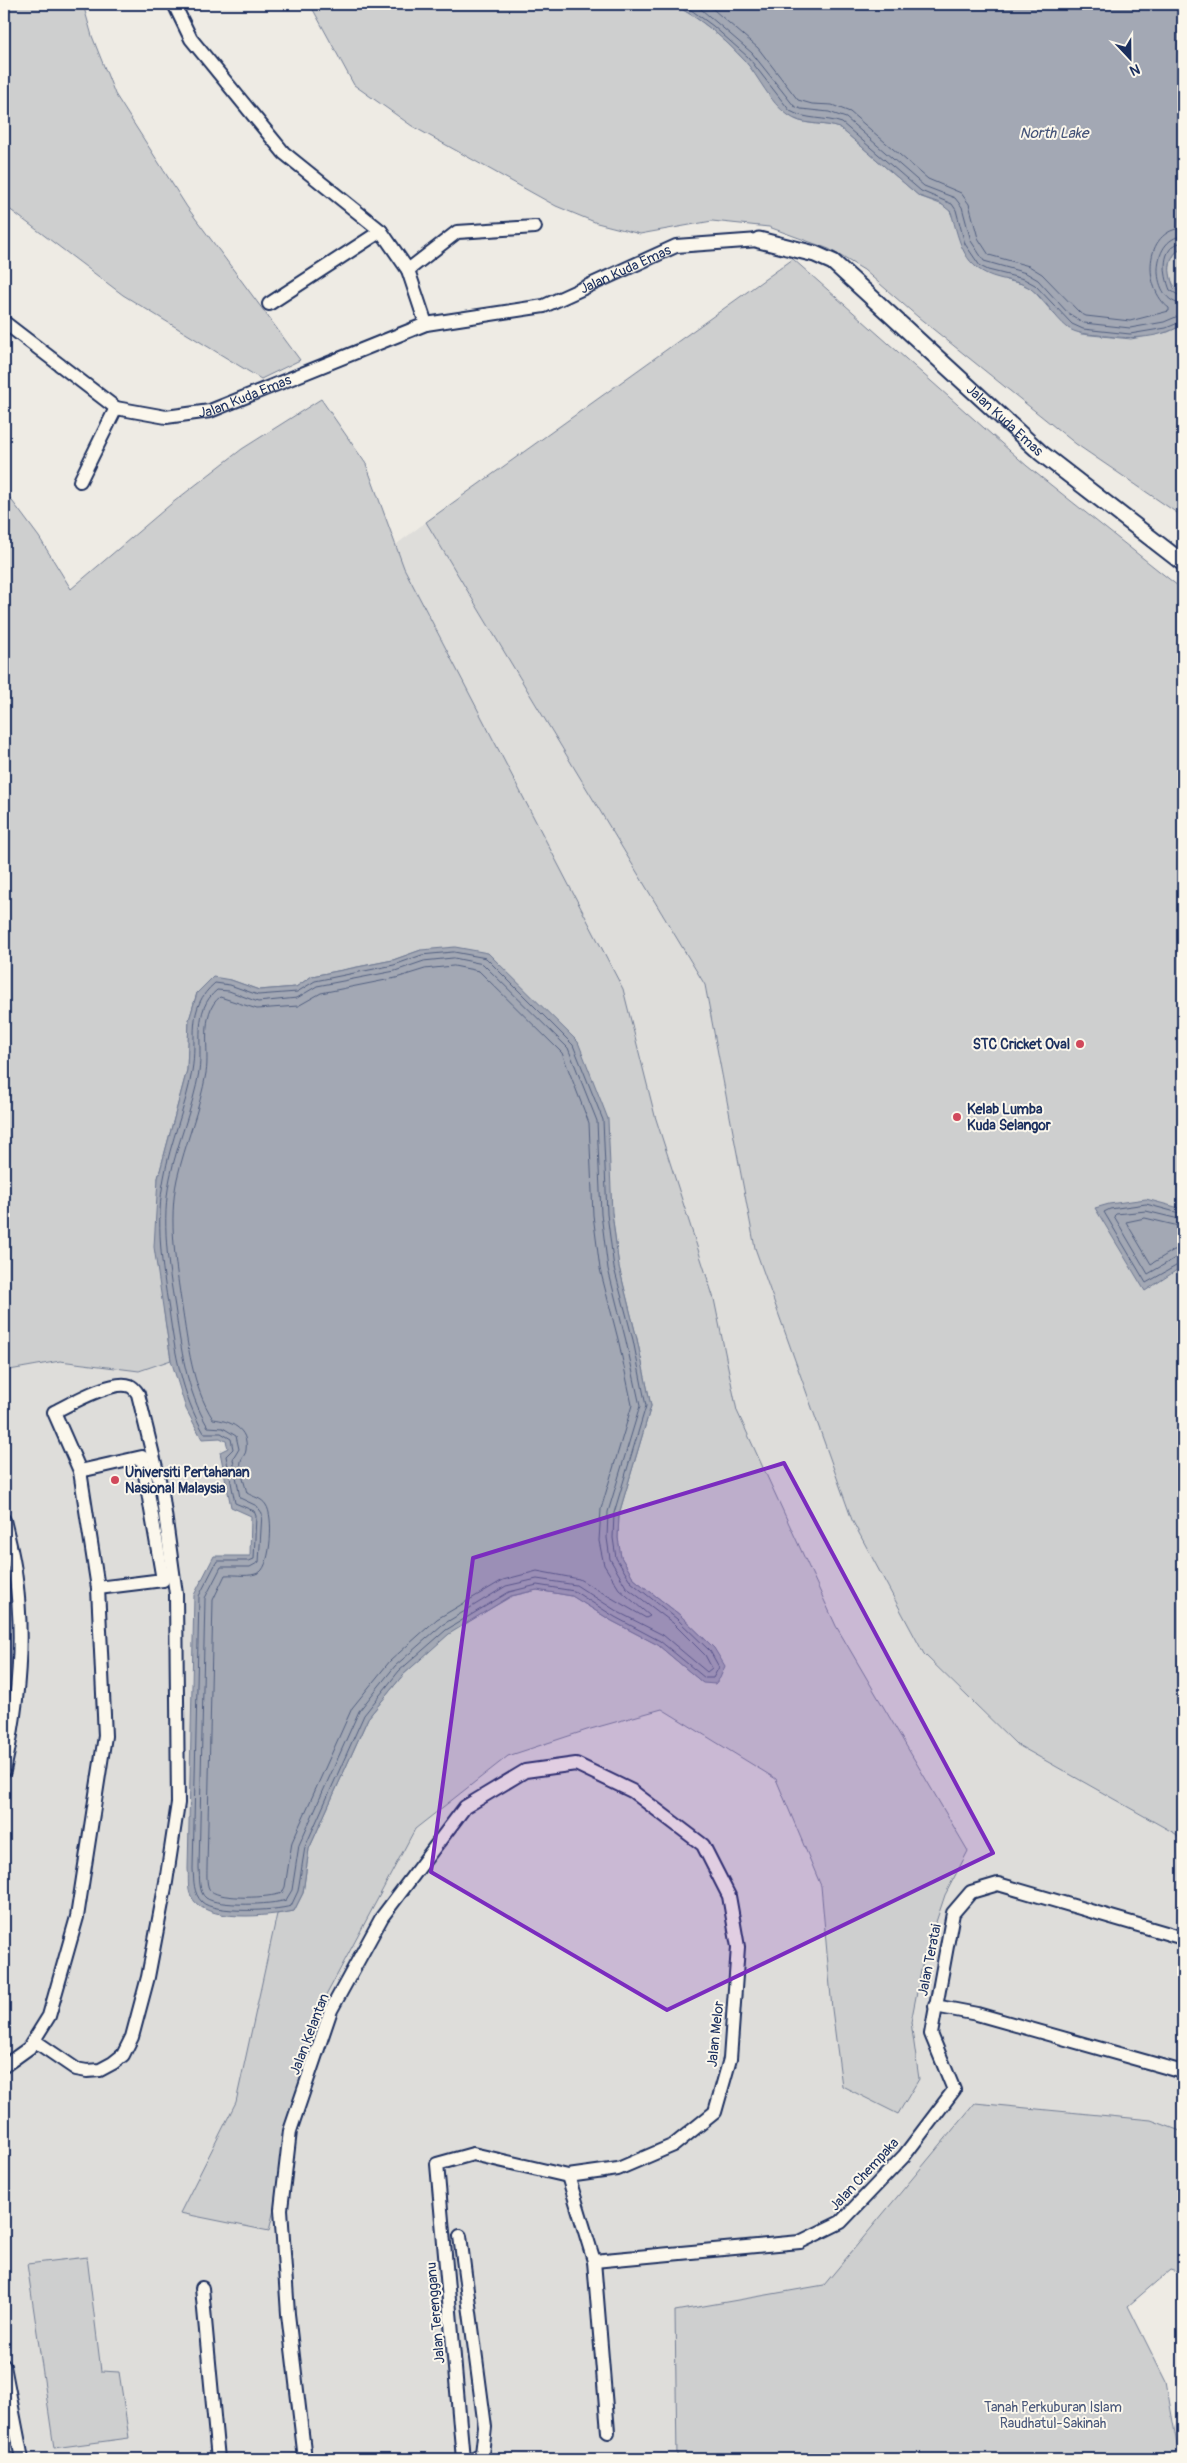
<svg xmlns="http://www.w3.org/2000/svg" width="1187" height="2463" font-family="Pangolin,sans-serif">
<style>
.built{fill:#deddda}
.green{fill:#cecfcf;stroke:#747f96}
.water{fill:#a3a8b4;stroke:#6d7892}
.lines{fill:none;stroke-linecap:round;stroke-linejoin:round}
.shore{stroke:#515f80;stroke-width:1}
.minor-casing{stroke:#1b2f5e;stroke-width:16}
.tertiary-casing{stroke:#1b2f5e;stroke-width:19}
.minor{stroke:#fbf7ec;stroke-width:12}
.tertiary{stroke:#fbf7ec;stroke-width:15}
.marked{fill:#7b2cbf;fill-opacity:0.2;stroke:#7b2cbf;stroke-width:4;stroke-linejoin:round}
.poi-dot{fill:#d1495b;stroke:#fbf7ec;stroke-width:2}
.labels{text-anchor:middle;stroke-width:4;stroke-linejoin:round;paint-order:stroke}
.street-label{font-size:14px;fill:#1b2f5e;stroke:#fbf7ec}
.poi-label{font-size:14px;font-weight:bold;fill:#1b2f5e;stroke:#fbf7ec;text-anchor:start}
.park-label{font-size:14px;fill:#48577a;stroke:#fbf7ec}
.water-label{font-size:15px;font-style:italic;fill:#445378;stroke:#fbf7ec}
</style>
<rect width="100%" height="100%" fill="#eeebe4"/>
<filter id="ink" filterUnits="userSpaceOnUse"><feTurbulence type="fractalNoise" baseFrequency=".02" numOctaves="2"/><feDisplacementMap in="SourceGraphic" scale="10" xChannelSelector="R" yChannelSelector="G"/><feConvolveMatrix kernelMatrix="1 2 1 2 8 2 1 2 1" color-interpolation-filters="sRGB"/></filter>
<g filter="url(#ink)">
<path class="built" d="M426,522L705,985L755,1248L852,1520L924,1654L1016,1744L1176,1834L1183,1842V2140L794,2459H4V1371L60,1361L139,1371L171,1360L186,1409L220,1438L226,1441L251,1515L250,1556H214L339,1781L77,785Z"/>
<path class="green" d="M4,4H83L92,36L115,94L187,207L300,360L261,379L123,295L4,205Z
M310,4H672C699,17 725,39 745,61C762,80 773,105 795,119C805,125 827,123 840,128L919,196L948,207L953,218L1006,280L1022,284L1032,289L1054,314L1081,334L1131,339L1168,332L1183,325V517L1076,444L918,317L864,270L829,249L769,227L712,221L640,234L597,223L556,206L412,126L354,85Z
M1183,246V294C1165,282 1165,259 1183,246Z
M793,259L1027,466L1183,590V1842L1176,1834L1016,1744L924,1654L852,1520L755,1248L705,985L426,522Z
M321,399L366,464L404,568L623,989L655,1116L714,1299L737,1411L836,1626L968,1851L945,1895L923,1961L911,2022L919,2079L898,2114L842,2086L832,2009L821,1886L776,1779L662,1709L587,1730L508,1756L415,1829L321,2005L269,2231L180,2213L236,2102L277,1914L294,1911L303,1893L309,1849L368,1718L403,1675L449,1633L512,1596L537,1590L572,1596L612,1621L658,1645L703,1683L714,1648L680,1615L634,1579L621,1557L618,1538L619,1514L651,1406L637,1339L619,1267L612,1213L421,950L393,960L312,976L296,987L259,990L231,980L197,993L189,1020L187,1070L158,1178L164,1312L171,1360L139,1371L60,1361L4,1371V490L39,537L71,589L171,504L242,449Z
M975,2103L1151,2120L1183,2132V2274L1170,2270L1128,2306L1166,2382L1177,2445L1182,2459H677L675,2311L824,2285Z
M87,2257L101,2371L119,2372L129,2438L54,2448L27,2264Z"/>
<path class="water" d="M672,4H1183V246C1166,258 1168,271 1174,288L1183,294V325C1155,340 1128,339 1098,335C1087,334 1077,334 1068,328C1054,317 1046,300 1031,289C1022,282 1010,281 999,278C963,269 960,243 951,212L940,203L919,196L840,128C823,122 802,126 788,115C770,103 759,77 745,61C725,39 699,17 672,4Z
M455,947L488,953L578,1042L608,1119L612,1213L619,1267L637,1339L651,1406L619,1514L618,1538L621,1557L634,1579L680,1615L714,1648L725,1666L720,1678L715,1684L703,1683L658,1645L612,1621L572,1596L537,1590L511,1596L449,1634L403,1675L368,1718L309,1849L303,1893L294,1911C269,1916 204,1924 191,1896C187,1889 189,1877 188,1869L194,1595L214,1556H250L251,1516L231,1507L220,1452L228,1448L226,1441L220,1438L202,1439L186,1409L171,1360L154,1247L158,1178L187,1070L189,1020L197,993L213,977L231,980L259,990L296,987L312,976L393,960L421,950Z
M1146,1199L1183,1209V1266L1145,1291L1095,1208L1109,1204Z"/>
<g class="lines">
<path class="shore" d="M683,4L713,26L748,57L790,111C806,120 825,117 842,123L921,191L952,204L956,210L965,244L980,266L988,270L1024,279L1035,285L1072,324L1083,329L1130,334L1166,328L1183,321
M695,4L752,53L794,106L801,109L829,112L846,118L924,186L955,198L962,207L971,241L984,261L1026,273L1038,280L1068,313L1084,323L1130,328L1164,322L1183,314
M707,4L758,48L798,100L812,104L832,105L850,112L928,179L961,193L969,204L978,238L989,255L1029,266L1042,274L1080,313L1086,316L1130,321L1169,311V308C1143,289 1143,230 1183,228
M1183,236C1149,238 1150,303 1183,304
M1183,242C1159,246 1164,275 1170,290L1183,298
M454,952L486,958L573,1045L603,1120L607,1214L614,1268L633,1340L646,1406L614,1513L613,1538L616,1558L631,1582L677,1619L710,1651L719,1667L713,1678H705L660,1641L615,1617L574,1591L537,1585L509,1592L446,1630L399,1671L364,1715L305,1847L298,1891L291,1906C275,1911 214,1914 202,1902C193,1893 194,1881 193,1869L199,1596L217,1561H249L254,1559L256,1516L254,1511L235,1503L226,1456L233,1449L231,1439L221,1433H204C182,1395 175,1353 169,1310C162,1266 155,1222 164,1178C170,1142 186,1107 192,1071C198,1038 185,1008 215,983L230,985L258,995L297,992L315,981L394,965L422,955Z
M454,958L483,964L568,1048L597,1121L601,1214L608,1269L626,1341L640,1406L608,1512L607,1538L610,1559L626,1587L673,1623L705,1655L712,1668L707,1672L663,1635L618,1612L576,1585L537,1579L506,1586L442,1625L395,1666L359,1711L299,1845L292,1890L286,1900C272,1905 218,1907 206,1898C198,1892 200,1877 199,1868L205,1598L221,1567H250L259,1562L262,1513L257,1506L240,1498L233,1459L239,1449L236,1436L223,1428L208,1427C186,1390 181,1348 175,1307C168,1265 161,1221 170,1178C177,1143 193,1108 199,1072C203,1044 192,1010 217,990L229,991L258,1002L297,998L317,986L395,971L424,961Z
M454,966L479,971L562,1053L589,1123L593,1215L600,1269L619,1343L632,1405L601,1509L599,1541L604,1565L619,1589L650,1616L646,1618L579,1579L537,1571L503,1580L437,1619L390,1661L352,1708L292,1842L285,1887L282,1893C269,1898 222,1900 211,1891C206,1888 207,1874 207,1868L213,1600L225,1575C236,1574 250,1578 260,1572C271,1564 274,1516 266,1505C262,1498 253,1497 247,1493C245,1484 239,1469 241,1461C242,1457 246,1454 246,1450C249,1428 230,1421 213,1419C192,1386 188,1345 182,1307C176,1265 168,1221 177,1179C185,1144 200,1109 206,1073C210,1051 199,1013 220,997L257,1009L298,1006L321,993L396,978L425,969Z
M1183,1214L1146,1204L1110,1209L1104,1212L1146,1283L1183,1262
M1183,1220L1146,1211L1116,1214L1114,1216L1148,1274L1177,1257L1183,1256
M1183,1227L1145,1218L1126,1222L1151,1264L1174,1250L1183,1249"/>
<defs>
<g id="minor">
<path d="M174,4L191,39L284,153L381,231L408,270L426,324"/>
<path d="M408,270L457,232L535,227"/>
<path d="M269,304L381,231"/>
<path id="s1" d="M4,322L116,408L166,417L210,411L426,324L544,306L676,246L759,240"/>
<path d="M80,481L116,408"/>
<path d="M80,1471L142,1457L163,1580L98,1588"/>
<path d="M4,1520C8,1537 13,1555 15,1572C25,1638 18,1707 4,1771"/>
<path d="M935,2006L977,2014L1183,2072"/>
<path d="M4,2066L29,2048L49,2016L77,1917L105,1736L98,1588L80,1471L54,1412C70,1404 113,1379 130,1386C133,1387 136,1391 138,1394L162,1492L176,1594L178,1803L166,1882L148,1977L132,2037L123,2055L113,2063L100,2070L87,2071L76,2069L35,2041"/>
<path d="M568,2176L594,2261L608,2432"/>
<path d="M460,2236L485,2427L482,2454L472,2459"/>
<path d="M594,2261L800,2242L841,2222L904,2156L954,2090L931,2034L953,1913L971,1892L998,1884L1183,1938"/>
<path d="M202,2288L218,2459"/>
<path d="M4,2366L22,2459"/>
<path d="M305,2459L288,2314L281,2209L290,2131L331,2010L382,1917L465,1807L525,1771L576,1764L632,1791L703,1845L729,1896L738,1947L730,2059L715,2112L674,2145L618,2169L568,2176L473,2154L437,2164L463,2459"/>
</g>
<g id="tertiary">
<path id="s2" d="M759,240L815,254L833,262L1041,453L1183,563"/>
</g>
</defs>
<use href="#minor" class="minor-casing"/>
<use href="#tertiary" class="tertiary-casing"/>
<use href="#minor" class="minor"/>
<use href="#tertiary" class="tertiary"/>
</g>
</g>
<path class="marked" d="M784,1463L993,1853L667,2010L431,1872L473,1558Z"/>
<g class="poi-dot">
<circle cx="1080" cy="1044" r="5"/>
<circle cx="957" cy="1117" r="5"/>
<circle cx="115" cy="1480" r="5"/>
</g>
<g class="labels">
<g class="street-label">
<text dy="5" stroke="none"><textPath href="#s1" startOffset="678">Jalan Kuda Emas</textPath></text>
<text dy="5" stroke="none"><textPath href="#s1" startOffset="274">Jalan Kuda Emas</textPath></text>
<text dy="5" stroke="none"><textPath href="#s2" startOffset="311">Jalan Kuda Emas</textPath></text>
<text transform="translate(929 1960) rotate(-79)" y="5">Jalan Teratai</text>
<text transform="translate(309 2034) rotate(-69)" y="5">Jalan Kelantan</text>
<text transform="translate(715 2034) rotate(-84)" y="5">Jalan Melor</text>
<text transform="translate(864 2174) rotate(-47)" y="5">Jalan Chempaka</text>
<text transform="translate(435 2313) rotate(-95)" y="5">Jalan Terengganu</text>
</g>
<g class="poi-label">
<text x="1070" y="1049" text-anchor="end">STC Cricket Oval</text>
<text x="967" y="1114">Kelab Lumba<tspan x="967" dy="16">Kuda Selangor</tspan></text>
<text x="125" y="1477">Universiti Pertahanan<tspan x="125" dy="16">Nasional Malaysia</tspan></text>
</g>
<g class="park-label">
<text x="1053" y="2412">Tanah Perkuburan Islam<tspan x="1053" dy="16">Raudhatul-Sakinah</tspan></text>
</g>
<g class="water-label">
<text x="1054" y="138">North Lake</text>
</g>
</g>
<rect width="1187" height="2463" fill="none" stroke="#fbf7ec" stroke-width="20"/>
<rect x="10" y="10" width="1167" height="2443" fill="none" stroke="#1b2f5e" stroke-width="2" filter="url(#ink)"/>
<g transform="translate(1130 58) rotate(158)" stroke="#fbf7ec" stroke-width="4" paint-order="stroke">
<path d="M0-4L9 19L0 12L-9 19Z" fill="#1b2f5e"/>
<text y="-8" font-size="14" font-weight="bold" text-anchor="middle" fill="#1b2f5e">N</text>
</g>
</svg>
